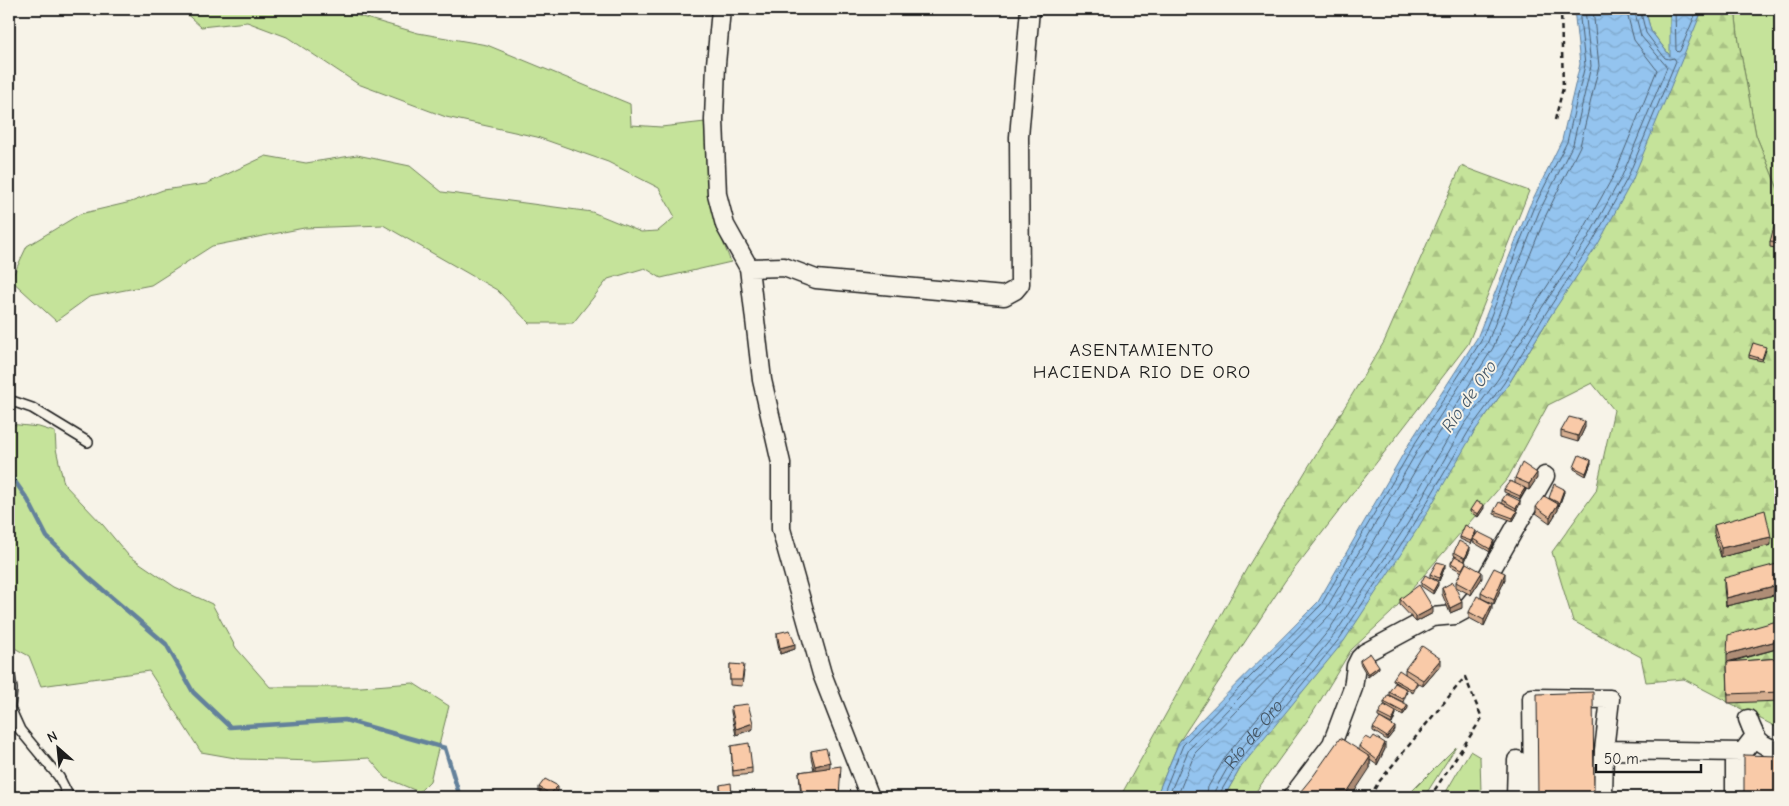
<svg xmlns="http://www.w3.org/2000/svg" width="1789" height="806" font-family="'Comic Neue',sans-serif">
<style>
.green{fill:#c5e39a;stroke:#70805b}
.forest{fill:url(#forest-firs);stroke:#70805b}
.water{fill:url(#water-waves);stroke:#64819b}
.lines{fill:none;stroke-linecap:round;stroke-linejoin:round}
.shore{stroke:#4c5f70;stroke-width:1}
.stream{stroke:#64819b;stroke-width:4.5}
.lane-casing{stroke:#1c1c1c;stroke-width:12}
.street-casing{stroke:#1c1c1c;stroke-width:21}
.path{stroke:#1c1c1c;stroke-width:2.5;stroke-dasharray:5 4;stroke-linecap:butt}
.lane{stroke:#f7f3e8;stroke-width:9}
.street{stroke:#f7f3e8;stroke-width:18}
.wall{fill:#d6ae90;stroke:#1c1c1c}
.shaded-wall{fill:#ae8d76;stroke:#1c1c1c}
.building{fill:#f9caa8;stroke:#1c1c1c}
.labels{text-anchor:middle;stroke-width:4;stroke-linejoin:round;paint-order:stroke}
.water-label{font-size:18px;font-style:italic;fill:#465766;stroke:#f7f3e8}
.quarter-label{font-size:19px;letter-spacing:1px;fill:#1c1c1c;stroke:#f7f3e8}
</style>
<defs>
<pattern id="forest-firs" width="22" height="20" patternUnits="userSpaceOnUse" patternTransform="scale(1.25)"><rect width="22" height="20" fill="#c5e39a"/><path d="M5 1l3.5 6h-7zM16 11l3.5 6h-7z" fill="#a9c284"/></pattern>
<pattern id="water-waves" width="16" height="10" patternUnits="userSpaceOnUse" patternTransform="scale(1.25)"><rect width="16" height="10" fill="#94c4ef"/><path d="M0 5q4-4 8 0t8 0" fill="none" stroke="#7fa8cc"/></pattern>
</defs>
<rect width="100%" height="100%" fill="#f7f3e8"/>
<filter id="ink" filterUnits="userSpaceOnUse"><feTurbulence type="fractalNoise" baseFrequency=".02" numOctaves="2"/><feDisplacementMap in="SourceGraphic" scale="10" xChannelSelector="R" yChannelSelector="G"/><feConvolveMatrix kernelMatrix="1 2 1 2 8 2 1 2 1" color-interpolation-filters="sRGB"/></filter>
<g filter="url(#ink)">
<path class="green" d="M181,9H334L418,33L487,45L630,104L631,125L661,127L714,121L717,227L731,262L661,278L645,268L608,279L573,323H529L497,290L383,225L304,228L212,246L151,285L89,297L56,321L11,280L27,246L80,214L131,202L163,190L206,184L266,156L306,163L357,155L410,166L442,192L592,212L641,232L658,231L675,217L659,188L608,162L537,137L446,117L358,84L287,37L247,22L201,27Z
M1645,9H1670L1671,57L1651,31Z
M1735,9H1780V194L1756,135L1739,43Z
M9,424L39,427L55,432L56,449L64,484L103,525L128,555L175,587L212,604L236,648L270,687H361L413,683L449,706L430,781L419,792L386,778L369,758L316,761L241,759L201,752L149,671L41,686L29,656L9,645Z
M1456,747L1424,797H1406Z
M1470,751L1480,757L1481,792L1477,797H1443Z"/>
<path class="forest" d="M1701,9H1735L1739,43L1756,135L1780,194V729L1684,679L1646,682L1641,657L1573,621L1552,552L1596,491L1614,410L1592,383L1548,405L1508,478L1391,613L1351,650L1312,714L1252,797H1224L1241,767L1474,432L1508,385L1551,315L1701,13Z
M1461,166L1529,191L1468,344L1285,581L1179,742L1156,797H1120L1247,568L1384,342Z"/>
<path class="water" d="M1574,9H1645L1651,31L1670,56V9H1701V13L1632,181L1598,244L1551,315L1508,385L1474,432L1418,528L1344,641L1241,767L1224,797H1156L1179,742L1318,602L1410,442L1477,338L1529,207L1562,140L1580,64Z"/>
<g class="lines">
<g class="shore">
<path d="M1675,9L1676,50L1678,52L1680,51L1696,13V9"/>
<path d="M1162,797L1183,745L1321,605L1414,445L1481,341L1533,209L1567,142L1585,65L1579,9"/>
<path d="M1168,797L1189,749L1326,609L1419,448L1487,344L1539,212L1573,144L1591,66L1585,9"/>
<path d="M1177,797L1195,753L1332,613L1426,452L1493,348L1546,215L1580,146L1599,66L1593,9"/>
<path d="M1206,797L1208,787L1226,756L1329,630L1402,519L1458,421L1492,375L1535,305L1581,234L1615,173L1657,70L1634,40L1626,9"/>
<path id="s1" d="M1214,797L1215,790L1232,760L1335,634L1408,523L1464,425L1498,379L1541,309L1588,238L1622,176L1667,67L1641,36L1634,9"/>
<path d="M1220,797V793L1237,764L1340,638L1413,526L1470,429L1504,383L1546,313L1593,241L1627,179L1676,61L1674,58L1669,59L1665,58L1646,33L1640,9"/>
</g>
<path class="stream" d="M9,473L28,500L47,537L88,577L166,644L193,692L230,727L345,720L445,748L460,797"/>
<defs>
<path id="lane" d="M9,400L32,408L88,442
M9,670L12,689L10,708L20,730L59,777L69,797"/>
<path id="street" d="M721,9L716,64L714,120L717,194L725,225L749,268L762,380L781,463V529L822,674L870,797
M749,268L784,267L816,279L1004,296L1015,290L1020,284L1019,137L1030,9
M1748,719C1755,738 1759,747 1780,750
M1604,750L1743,752
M1292,797L1332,744L1353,688L1356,666L1360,658L1365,653L1432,617L1455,615L1466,609L1475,598L1545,476
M1516,797L1517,760
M1533,797L1532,698L1610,699L1604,750L1603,797
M1735,797V762L1755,736"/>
</defs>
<use href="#lane" class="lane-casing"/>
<use href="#street" class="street-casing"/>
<path class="path" d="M1555,120L1563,88L1561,9
M1370,797L1378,783L1465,677L1482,718L1430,797"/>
<use href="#lane" class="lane"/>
<use href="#street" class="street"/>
</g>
<path class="wall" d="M1780,220V249L1770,247V242Z
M1766,350L1762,361L1749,358V355Z
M1585,427L1578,442L1561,437V431Z
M1591,463L1586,476L1574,469V467Z
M1515,478H1537L1529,490L1524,488L1525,491L1520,499L1504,492V489L1515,483Z
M1564,492L1559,506L1558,505V510L1550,523L1536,513V507L1549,499V498Z
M1502,500L1520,504L1516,511L1517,514L1513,521L1494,514V511L1513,509L1502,503Z
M1484,508L1478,517L1470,512V510Z
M1714,525L1771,545L1721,557L1714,533Z
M1476,534L1475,537L1494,543L1490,552L1473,542V540L1471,544L1460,539V537Z
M1470,550L1465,561L1466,564L1482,578L1471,595L1456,587V582L1462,572L1451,566V563L1455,556L1454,555V552Z
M1445,567L1439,581L1430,577V574Z
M1724,578L1778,594L1726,606L1724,587Z
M1505,579L1494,604L1481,598V592Z
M1421,583L1438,585L1433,594L1421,586Z
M1442,588L1462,608L1450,613L1442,594Z
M1400,599L1433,613L1416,622L1400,605Z
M1492,609L1484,626L1469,618V612Z
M1780,631V648L1730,662L1780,658V701L1728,703L1727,662Z
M777,633L795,649L780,654L777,639Z
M1360,660L1379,668L1368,677L1360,663Z
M730,664L744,671L742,686L730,685Z
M1441,665L1423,686L1417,683V685L1413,693L1393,681V679L1405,674V669Z
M1389,692H1407L1403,702L1389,695Z
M1384,702L1408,708L1403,715L1384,704Z
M731,706L753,729L736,735L731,712Z
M1378,714H1396L1392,724L1378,717Z
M1373,728L1395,730L1387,740L1373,731Z
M731,746L752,768V774L733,776Z
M1359,746L1385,749L1377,765L1370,760V768L1359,750Z
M811,751L830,767L840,797H801L799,772L814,770L811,757Z
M720,785L732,794V797H720Z
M539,787L558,791L552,797H546L539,793Z"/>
<path class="shaded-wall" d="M1585,421V427L1578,442V436Z
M1591,460V463L1586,476V473Z
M1537,473V478L1529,490V484Z
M1525,488V491L1520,499V496Z
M1564,489V492L1559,506V503Z
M1520,501V504L1516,511V508Z
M1558,504V510L1550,523V517Z
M1484,505V508L1478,517V514Z
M1517,511V514L1513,521V518Z
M1476,531V534L1471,544V541Z
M1771,537V545L1721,557V548Z
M1494,540V543L1490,552V549Z
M1470,547V550L1465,561V558Z
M1445,564V567L1439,581V578Z
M1482,572V578L1471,595V590Z
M1505,573V579L1494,604V599Z
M1438,582V585L1433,594V591Z
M1778,585V594L1726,606V598Z
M1462,602V608L1450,613V608Z
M1492,604V609L1484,626V620Z
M1433,608V613L1416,622V617Z
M1780,640V648L1727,662V654Z
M795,644V649L780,654V648Z
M1441,659V665L1423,686V680Z
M1379,666V668L1368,677V674Z
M1408,705V708L1403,715V712Z
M1396,712V714L1392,724V721Z
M753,723V729L736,735V729Z
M1395,727V730L1387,740V737Z
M1385,743V749L1377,765V760Z
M1370,757V768L1351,797H1344Z
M830,762V767L815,772V766Z
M558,786V791L552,797H550V794Z"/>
<path class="building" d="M1776,219L1780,220V243L1770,242Z
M1753,343L1766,347L1762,359L1749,355Z
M1569,417L1585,421L1578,436L1561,431Z
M1579,455L1591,460L1586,473L1574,467Z
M1522,463L1537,473L1529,484L1515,478Z
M1510,481L1525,488L1520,496L1504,489Z
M1554,484L1564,489L1559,503L1549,498Z
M1506,494L1520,501L1516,508L1502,500Z
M1544,496L1558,504L1550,517L1536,507Z
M1476,501L1484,505L1478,514L1470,510Z
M1499,502L1517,511L1513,518L1494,511Z
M1777,504H1780V552Z
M1765,510L1771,537L1721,548L1714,525Z
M1465,525L1476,531L1471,541L1460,537Z
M1478,532L1494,540L1490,549L1473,539Z
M1459,541L1470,547L1465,558L1454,552Z
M1455,556L1466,562L1462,569L1451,563Z
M1437,562L1445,564L1439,578L1430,574Z
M1466,563L1482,572L1471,590L1456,582Z
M1777,564L1778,585L1726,598L1724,578Z
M1494,568L1505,573L1494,599L1481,592Z
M1425,575L1438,582L1433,591L1421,583Z
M1453,582L1462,602L1450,608L1442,588Z
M1419,585L1433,608L1416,617L1400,599Z
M1477,596L1492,604L1484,620L1469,612Z
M1777,621L1780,631V640L1727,654L1728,635Z
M790,630L795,644L780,648L777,633Z
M1422,646L1441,659L1423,680L1405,669Z
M1370,653L1379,666L1368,674L1360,660Z
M1780,658V692L1728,694L1727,662Z
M730,664L744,665L742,680H730Z
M1399,670L1417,682L1413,690L1393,679Z
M1395,683L1407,689L1403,699L1389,692Z
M1593,692L1594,797H1538L1537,694Z
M1388,695L1408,705L1403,712L1384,702Z
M748,704L753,723L736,729L731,706Z
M1384,705L1396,712L1392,721L1378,714Z
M1380,718L1395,727L1387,737L1373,728Z
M1374,736L1385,743L1377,760L1359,746L1365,737L1371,740Z
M1340,738L1370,757L1344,797H1296L1314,775Z
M749,743L752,768L733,771L731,746Z
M826,748L830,762L815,766L811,751Z
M1744,755L1780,756V797H1744Z
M841,766L839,797H816V795L802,797L799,772Z
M545,779L558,786L550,794L539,787Z
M731,783L732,794L721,795L720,785Z
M903,795V797H890Z"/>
</g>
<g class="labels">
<g class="water-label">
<text transform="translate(1469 396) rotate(-55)" y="6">Río de Oro</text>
<text dy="6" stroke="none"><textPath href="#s1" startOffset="75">Río de Oro</textPath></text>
</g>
<g class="quarter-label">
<text x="1142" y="356">ASENTAMIENTO<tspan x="1142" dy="22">HACIENDA RIO DE ORO</tspan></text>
</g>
</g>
<rect width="1789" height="806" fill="none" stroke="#f7f3e8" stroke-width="30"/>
<rect x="15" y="15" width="1759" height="776" fill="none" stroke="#1c1c1c" stroke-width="2" filter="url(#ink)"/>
<g transform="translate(58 748) rotate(333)" stroke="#f7f3e8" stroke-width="4" paint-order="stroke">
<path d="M0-4L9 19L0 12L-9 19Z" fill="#1c1c1c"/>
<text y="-8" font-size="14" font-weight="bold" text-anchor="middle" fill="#1c1c1c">N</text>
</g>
<path d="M1596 764v8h105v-8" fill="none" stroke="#1c1c1c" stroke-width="2.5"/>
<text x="1604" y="764" font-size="15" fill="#1c1c1c" stroke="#f7f3e8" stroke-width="4" paint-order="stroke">50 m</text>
</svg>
